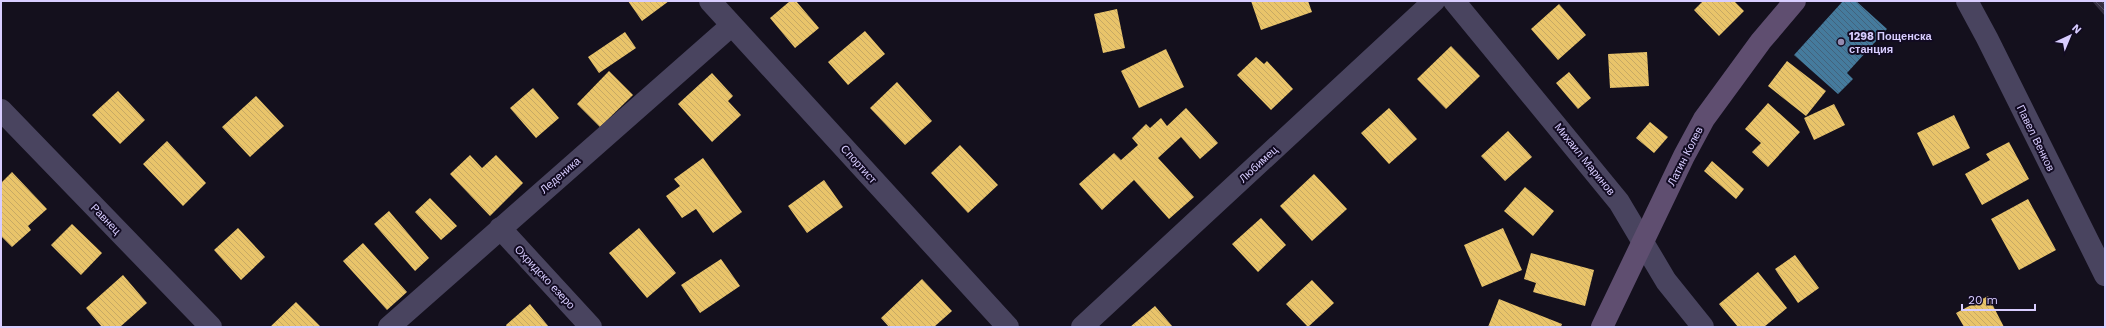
<svg xmlns="http://www.w3.org/2000/svg" width="2106" height="328" font-family="'Work Sans',sans-serif">
<style>
.homes{fill:url(#homes-back-hatch)}
.public{fill:url(#public-back-hatch)}
.building{fill:url(#building-back-hatch)}
.lines{fill:none;stroke-linecap:round;stroke-linejoin:round}
.minor{stroke:#49445f;stroke-width:22}
.primary{stroke:#5f4e70;stroke-width:22}
.poi-dot{fill:#938bb0;stroke:#120b22;stroke-width:1.5}
.labels{text-anchor:middle;stroke-width:4;stroke-linejoin:round;paint-order:stroke}
.poi-label{font-size:11px;font-weight:bold;fill:#d8cdff;stroke:#120b22;text-anchor:start}
.street-label{font-size:11px;fill:#d8cdff;stroke:#120b22}
</style>
<defs>
<pattern id="homes-back-hatch" width="6" height="6" patternUnits="userSpaceOnUse"><rect width="6" height="6" fill="#e9c46a"/><path d="M-1 5l2 2M0 0l6 6M5-1l2 2" fill="none" stroke="#c7a964"/></pattern>
<pattern id="public-back-hatch" width="6" height="6" patternUnits="userSpaceOnUse"><rect width="6" height="6" fill="#457b9d"/><path d="M-1 5l2 2M0 0l6 6M5-1l2 2" fill="none" stroke="#43637d"/></pattern>
<pattern id="building-back-hatch" width="6" height="6" patternUnits="userSpaceOnUse"><rect width="6" height="6" fill="#332e40"/><path d="M-1 5l2 2M0 0l6 6M5-1l2 2" fill="none" stroke="#504b5d"/></pattern>
</defs>
<rect width="100%" height="100%" fill="#14101d"/>
<path class="homes" d="M628,1H669L642,21Z
M790,1H796L819,28L795,48L770,18Z
M1251,1H1308L1312,12L1261,30Z
M1703,1H1734L1744,11L1719,36L1694,10Z
M1559,4L1586,35L1558,60L1531,29Z
M1117,9L1125,48L1103,53L1094,14Z
M865,31L885,54L848,85L828,62Z
M625,32L636,48L599,73L588,57Z
M1451,46L1480,76L1446,109L1417,79Z
M1166,49L1184,87L1139,108L1121,71Z
M1647,52L1649,86L1610,88L1608,54Z
M1256,57L1264,64L1267,61L1293,89L1271,110L1237,75Z
M1787,61L1826,91L1806,116L1768,86Z
M609,71L633,95L600,127L577,104Z
M1569,72L1591,98L1578,109L1556,83Z
M712,73L733,96L728,101L741,115L712,142L678,104Z
M897,82L932,121L905,145L870,108Z
M533,88L559,118L536,138L510,108Z
M118,91L145,120L120,144L92,115Z
M256,96L284,126L250,157L222,127Z
M1768,103L1800,132L1768,167L1752,152L1761,143L1745,129Z
M1834,104L1845,125L1814,140L1804,118Z
M1186,108L1218,143L1200,159L1181,137L1158,158L1194,197L1169,219L1134,180L1102,210L1079,184L1114,153L1121,160L1138,145L1132,138L1146,124L1150,128L1161,118L1167,126Z
M1389,108L1417,139L1389,164L1361,133Z
M1954,115L1970,148L1933,166L1917,133Z
M1650,122L1668,137L1654,153L1636,138Z
M1508,131L1532,157L1505,181L1481,156Z
M167,141L206,183L183,206L143,164Z
M2009,142L2029,179L1982,205L1965,174L1990,160L1986,154Z
M960,145L998,185L968,213L931,173Z
M470,155L482,168L496,155L523,183L490,216L450,174Z
M703,158L742,212L713,233L696,209L682,218L666,196L680,186L674,179Z
M1712,161L1744,189L1736,199L1704,171Z
M12,172L47,209L28,226L31,230L12,247L1,236V183Z
M1314,174L1347,209L1312,241L1280,206Z
M824,180L843,207L807,233L788,206Z
M1525,187L1554,211L1533,236L1504,211Z
M430,198L457,226L441,240L415,212Z
M2028,199L2056,250L2019,270L1991,219Z
M389,211L429,258L415,271L374,224Z
M1261,218L1286,245L1258,272L1232,244Z
M72,224L102,253L81,275L51,245Z
M238,228L265,257L241,280L214,250Z
M639,228L676,273L647,298L609,253Z
M1503,228L1522,270L1482,287L1464,245Z
M363,243L407,292L387,310L343,261Z
M1531,253L1594,270L1585,306L1533,292L1536,283L1524,279Z
M1795,255L1819,288L1798,303L1775,269Z
M721,259L740,286L700,313L681,285Z
M1758,272L1787,308L1764,327H1738L1719,304Z
M123,275L147,303L120,327H102L86,308Z
M922,279L952,311L934,327H889L881,318Z
M1312,280L1334,303L1308,327L1286,304Z
M1988,296L2004,327H1964L1956,313Z
M1499,299L1562,324L1561,327H1488Z
M296,302L321,327H270Z
M530,304L549,327H507L506,325Z
M1155,306L1173,327H1130Z"/>
<path class="public" d="M1843,1H1856L1887,29L1847,73L1853,79L1838,94L1794,55Z"/>
<path class="building" d="M2092,1H2105V16Z"/>
<g class="lines">
<path class="minor" d="M710,1L1008,327
M1454,1L1619,202L1666,281L1703,327
M1967,1L1987,38L2105,275
M1,110L211,327
M500,228L591,327
M389,327L732,25
M1082,327L1434,1"/>
<path class="primary" d="M1602,327L1684,156L1704,119L1761,41L1795,1"/>
</g>
<circle class="poi-dot" cx="1841" cy="42" r="4"/>
<g class="labels">
<g class="poi-label">
<text x="1849" y="40">1298 Пощенска<tspan x="1849" dy="13">станция</tspan></text>
</g>
<g class="street-label">
<text transform="translate(2036 138) rotate(64)" y="4">Павел Венков</text>
<text transform="translate(1685 156) rotate(-63)" y="4">Латин Колев</text>
<text transform="translate(1585 159) rotate(51)" y="4">Михаил Маринов</text>
<text transform="translate(859 164) rotate(48)" y="4">Спортист</text>
<text transform="translate(1258 164) rotate(-43)" y="4">Любимец</text>
<text transform="translate(560 175) rotate(-41)" y="4">Леденика</text>
<text transform="translate(106 219) rotate(46)" y="4">Равнец</text>
<text transform="translate(545 277) rotate(47)" y="4">Охридско езеро</text>
</g>
</g>
<rect width="2106" height="328" fill="none" stroke="#d8cdff" stroke-width="4"/>
<g transform="translate(2070 36) rotate(44)" stroke="#120b22" stroke-width="3" paint-order="stroke">
<path d="M0-3L7 15L0 10L-7 15Z" fill="#d8cdff"/>
<text y="-6" font-size="11" font-weight="bold" text-anchor="middle" fill="#d8cdff">N</text>
</g>
<path d="M1962 304v6h73v-6" fill="none" stroke="#d8cdff" stroke-width="2"/>
<text x="1968" y="304" font-size="12" fill="#d8cdff" stroke="#120b22" stroke-width="3" paint-order="stroke">20 m</text>
</svg>
